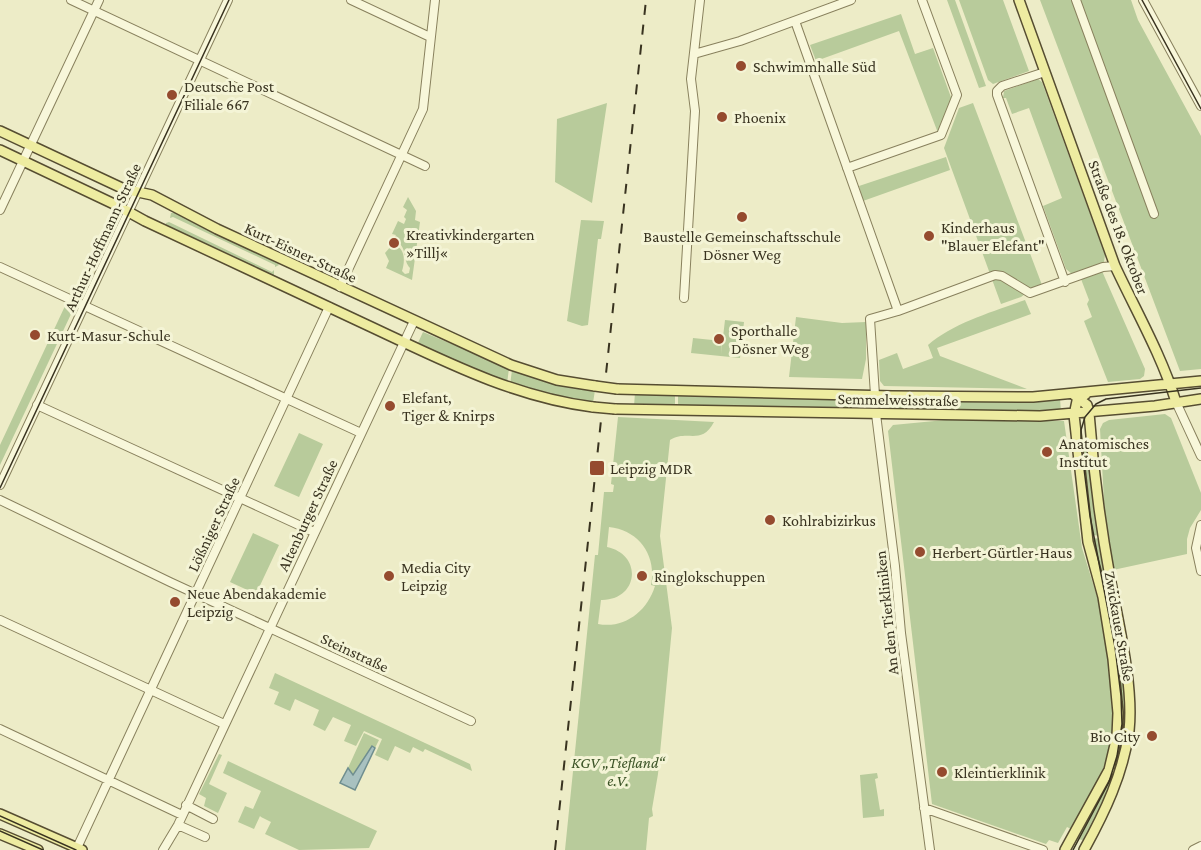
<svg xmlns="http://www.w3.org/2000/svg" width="1201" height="850" font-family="'Crimson Pro',serif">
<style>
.green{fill:#b8cb9b;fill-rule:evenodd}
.water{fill:#a8c1c0;stroke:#6f8e8f;stroke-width:1.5}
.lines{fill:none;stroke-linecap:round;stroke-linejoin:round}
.minor-casing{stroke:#88805d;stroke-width:10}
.major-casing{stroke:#564d31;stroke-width:12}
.minor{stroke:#f8f7da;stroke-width:8}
.major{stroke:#eeeca1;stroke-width:9}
.tram{stroke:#393320;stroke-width:1.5}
.rail{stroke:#393320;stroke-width:2;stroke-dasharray:10 10;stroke-linecap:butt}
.major-bridge-casing{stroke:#564d31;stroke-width:12;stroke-linecap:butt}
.major-bridge{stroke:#eeeca1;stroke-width:9}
.poi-dot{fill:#954b2f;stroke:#f4f4d6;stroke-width:2}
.labels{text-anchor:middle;stroke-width:6;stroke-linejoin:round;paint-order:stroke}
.poi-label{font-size:16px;fill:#393320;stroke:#f4f4d6;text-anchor:start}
.street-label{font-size:16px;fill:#393320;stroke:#f4f4d6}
.park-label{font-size:16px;font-style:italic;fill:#3c5427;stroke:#f4f4d6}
</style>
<rect width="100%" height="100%" fill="#edecc7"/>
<path class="green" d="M947,0H955L986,86L979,88Z
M959,0H1003L1029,71L993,84L988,80Z
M1040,0H1131L1138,20L1201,136V369L1180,371Z
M901,14L915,54L933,48L952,100L938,133L899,31L816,61L810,45Z
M1038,79L1042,82L1105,255L1104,262L1072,274L1066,269L1043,206L1062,198L1029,108L1012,114L1006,98H1003L1004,91Z
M607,103L592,203L555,182L557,119Z
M973,103L1042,285L1033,288L1021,297L1001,304L944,148L959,108Z
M946,157L950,170L863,201L859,186Z
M408,197L416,211L415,220L420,222L412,280L386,268L389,261L385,253L392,245C406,246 405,262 402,271L405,274L409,273L410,268C403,261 407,250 399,243H391L396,235L392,234L398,221L404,224L406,219L404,217L407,210L403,207Z
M171,213H175L276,260L279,265L275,267V265L173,217L170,218Z
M581,220L604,221L601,239H598L588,325L582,326L567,321Z
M169,222L272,272L274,270V276L273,277L165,227L166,223Z
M1102,271L1145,369L1144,376L1140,379L1108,382L1084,321L1092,317L1087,304L1089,300L1081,279Z
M1025,300L1031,314L937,348L940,356L1027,389L884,386L880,381L879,360L897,353L903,369L933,358L928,345C953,323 995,311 1025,300Z
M65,306L72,312L0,465V445Z
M796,317L842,323L866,322V359L862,379L789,377Z
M725,320L744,322L740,358L691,353L693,338L722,341L721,354Z
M423,332L509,368L507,384L417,345Z
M512,370L595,390L593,403L575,401L510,385Z
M635,393L675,395V407L634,406Z
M678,395L861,398V410L678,407Z
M1060,398L1061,412L889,410V401Z
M1165,414L1171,418L1201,493V510L1190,528L1187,539V554L1113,570L1106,536L1100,429L1103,423L1109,420Z
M618,417L714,422C701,446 688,429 670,440L660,536L672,628L658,774L652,809L653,816L649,818L646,850H565L595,555H598L604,492H613L614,485L611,484ZM609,527C639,530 657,556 651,585L655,586C647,612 624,629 598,624L601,600C638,601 644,555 607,547Z
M945,420L1064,421L1082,548L1103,616L1114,694V736L1105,771L1071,829L1067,827L1058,843L1049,840L1046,844L932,804L888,431L893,425Z
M1086,427L1099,530L1097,531L1098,536L1091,534L1080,450L1086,449Z
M299,433L323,444L299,497L274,486Z
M253,533L279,545L256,594L230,582Z
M1093,538L1101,539C1114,611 1137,697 1118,769C1112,792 1098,815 1088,836L1085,837L1087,838L1086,841L1075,838L1100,793L1120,718L1091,544L1093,543Z
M275,673L470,764L472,771L425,749L423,752L413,747L410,753L395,746L388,761L375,755L382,739L364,731L356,746L344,741L351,725L333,717L325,731L313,725L319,710L295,699L290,711L274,704L279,692L269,688Z
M364,733L379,740L375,748L372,747L353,775L348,768Z
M219,754L222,755L209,784L227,793L218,813L204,806L206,798L199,794Z
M228,761L377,831L369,848L299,850L265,834L271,822L261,817L260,816L254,829L238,822L245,806L253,809L261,791L223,773Z
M877,773L878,778L875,779L880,810L884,809V816L863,818L860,775Z"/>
<path class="water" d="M372,746L375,748L355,790L340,783L348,768L353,775Z"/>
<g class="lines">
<defs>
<path id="minor" d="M71,0L425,166
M351,0L430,37
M1076,0L1154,214
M1143,0L1201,106
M795,21L898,311
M694,54L740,41L851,0
M1045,72L1002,86L997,91V95L1065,282
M847,168L941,135L957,95L922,0
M0,210L99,0
M0,267L361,433
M340,287L423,109L435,0
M684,298L695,111L691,79L700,0
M875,395L870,319L898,311L995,275L1002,276L1030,293L1103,267L1115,266
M1176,402L1201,456
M37,405L314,532
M876,414L895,566L901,633L930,850
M0,485L228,0
M0,500L170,582L471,721
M1201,525L1196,548L1201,571
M0,620L224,724
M0,729L182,815
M186,805L213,819
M924,808L1043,850
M178,825L205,837
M76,850L329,307
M163,850L178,825L414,321
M1193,850L1201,846"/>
<path id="major" d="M1019,0L1115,266C1136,311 1161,354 1176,402
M0,131L124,189L152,195L217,229L511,365L557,380L595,386
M0,150L116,205L145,221C219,256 293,290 367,325C440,359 512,397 593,407
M617,389L892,396L1033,397L1201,381
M1074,395L1087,405L1089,413C1093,468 1100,522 1110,577C1118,622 1134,686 1129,731C1123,774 1105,812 1084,850
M615,409L1040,416L1155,406L1201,399
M0,814L82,850
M0,834L38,850
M1065,850L1109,770L1117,736L1118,713L1113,659L1103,597L1088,542L1074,415L1077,401L1086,394"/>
</defs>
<use href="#minor" class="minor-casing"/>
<use href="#major" class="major-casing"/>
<use href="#minor" class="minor"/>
<use href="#major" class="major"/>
<path class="tram" d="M1142,0L1201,109
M0,488L229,0
M0,816L76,850
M0,831L43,850
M1073,850L1109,782L1117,756L1122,724L1121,696L1115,647L1090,516L1081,445V430L1085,417L1096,404L1106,399L1201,388"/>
<path class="rail" d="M555,850L646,0"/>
<defs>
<path id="major-bridge" d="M595,386L617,389
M593,407L615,409"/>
</defs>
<use href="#major-bridge" class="major-bridge-casing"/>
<use href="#major-bridge" class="major-bridge"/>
</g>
<g class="poi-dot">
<circle cx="741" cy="66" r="6"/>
<circle cx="172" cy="95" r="6"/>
<circle cx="722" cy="117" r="6"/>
<circle cx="742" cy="217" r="6"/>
<circle cx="929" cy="236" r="6"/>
<circle cx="394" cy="243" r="6"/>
<circle cx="35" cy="335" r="6"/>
<circle cx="719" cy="339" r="6"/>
<circle cx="390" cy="406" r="6"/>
<circle cx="1047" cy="452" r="6"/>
<rect x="589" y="460" width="16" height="16" rx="3"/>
<circle cx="770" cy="520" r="6"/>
<circle cx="920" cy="552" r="6"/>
<circle cx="389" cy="576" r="6"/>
<circle cx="642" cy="576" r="6"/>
<circle cx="175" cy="602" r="6"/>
<circle cx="1152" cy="736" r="6"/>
<circle cx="942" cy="772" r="6"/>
</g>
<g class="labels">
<g class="poi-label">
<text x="753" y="72">Schwimmhalle Süd</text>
<text x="184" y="92">Deutsche Post<tspan x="184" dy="18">Filiale 667</tspan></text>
<text x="734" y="123">Phoenix</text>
<text x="941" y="233">Kinderhaus<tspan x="941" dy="18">"Blauer Elefant"</tspan></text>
<text x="406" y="240">Kreativkindergarten<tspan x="406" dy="18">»Tillj«</tspan></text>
<text x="742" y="242" text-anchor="middle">Baustelle Gemeinschaftsschule<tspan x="742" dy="18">Dösner Weg</tspan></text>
<text x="731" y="336">Sporthalle<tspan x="731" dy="18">Dösner Weg</tspan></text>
<text x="47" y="341">Kurt-Masur-Schule</text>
<text x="402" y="403">Elefant,<tspan x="402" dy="18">Tiger &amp; Knirps</tspan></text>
<text x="1059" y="449">Anatomisches<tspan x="1059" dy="18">Institut</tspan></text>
<text x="610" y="474">Leipzig MDR</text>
<text x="782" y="526">Kohlrabizirkus</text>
<text x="932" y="558">Herbert-Gürtler-Haus</text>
<text x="401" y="573">Media City<tspan x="401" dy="18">Leipzig</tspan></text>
<text x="654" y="582">Ringlokschuppen</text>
<text x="187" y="599">Neue Abendakademie<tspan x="187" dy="18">Leipzig</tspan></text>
<text x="1140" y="742" text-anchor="end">Bio City</text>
<text x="954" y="778">Kleintierklinik</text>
</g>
<g class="street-label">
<text transform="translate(1119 227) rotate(69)" y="6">Straße des 18. Oktober</text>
<text transform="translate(102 237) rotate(-65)" y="6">Arthur-Hoffmann-Straße</text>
<text transform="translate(301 252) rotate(25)" y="6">Kurt-Eisner-Straße</text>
<text transform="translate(898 399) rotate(1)" y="6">Semmelweisstraße</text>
<text transform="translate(307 515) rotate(-65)" y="6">Altenburger Straße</text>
<text transform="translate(213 524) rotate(-65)" y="6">Lößniger Straße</text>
<text transform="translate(886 613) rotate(-96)" y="6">An den Tierkliniken</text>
<text transform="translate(1120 626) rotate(80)" y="6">Zwickauer Straße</text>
<text transform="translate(355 652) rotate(25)" y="6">Steinstraße</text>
</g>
<g class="park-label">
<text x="618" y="768">KGV „Tiefland“<tspan x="618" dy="18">e.V.</tspan></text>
</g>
</g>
</svg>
